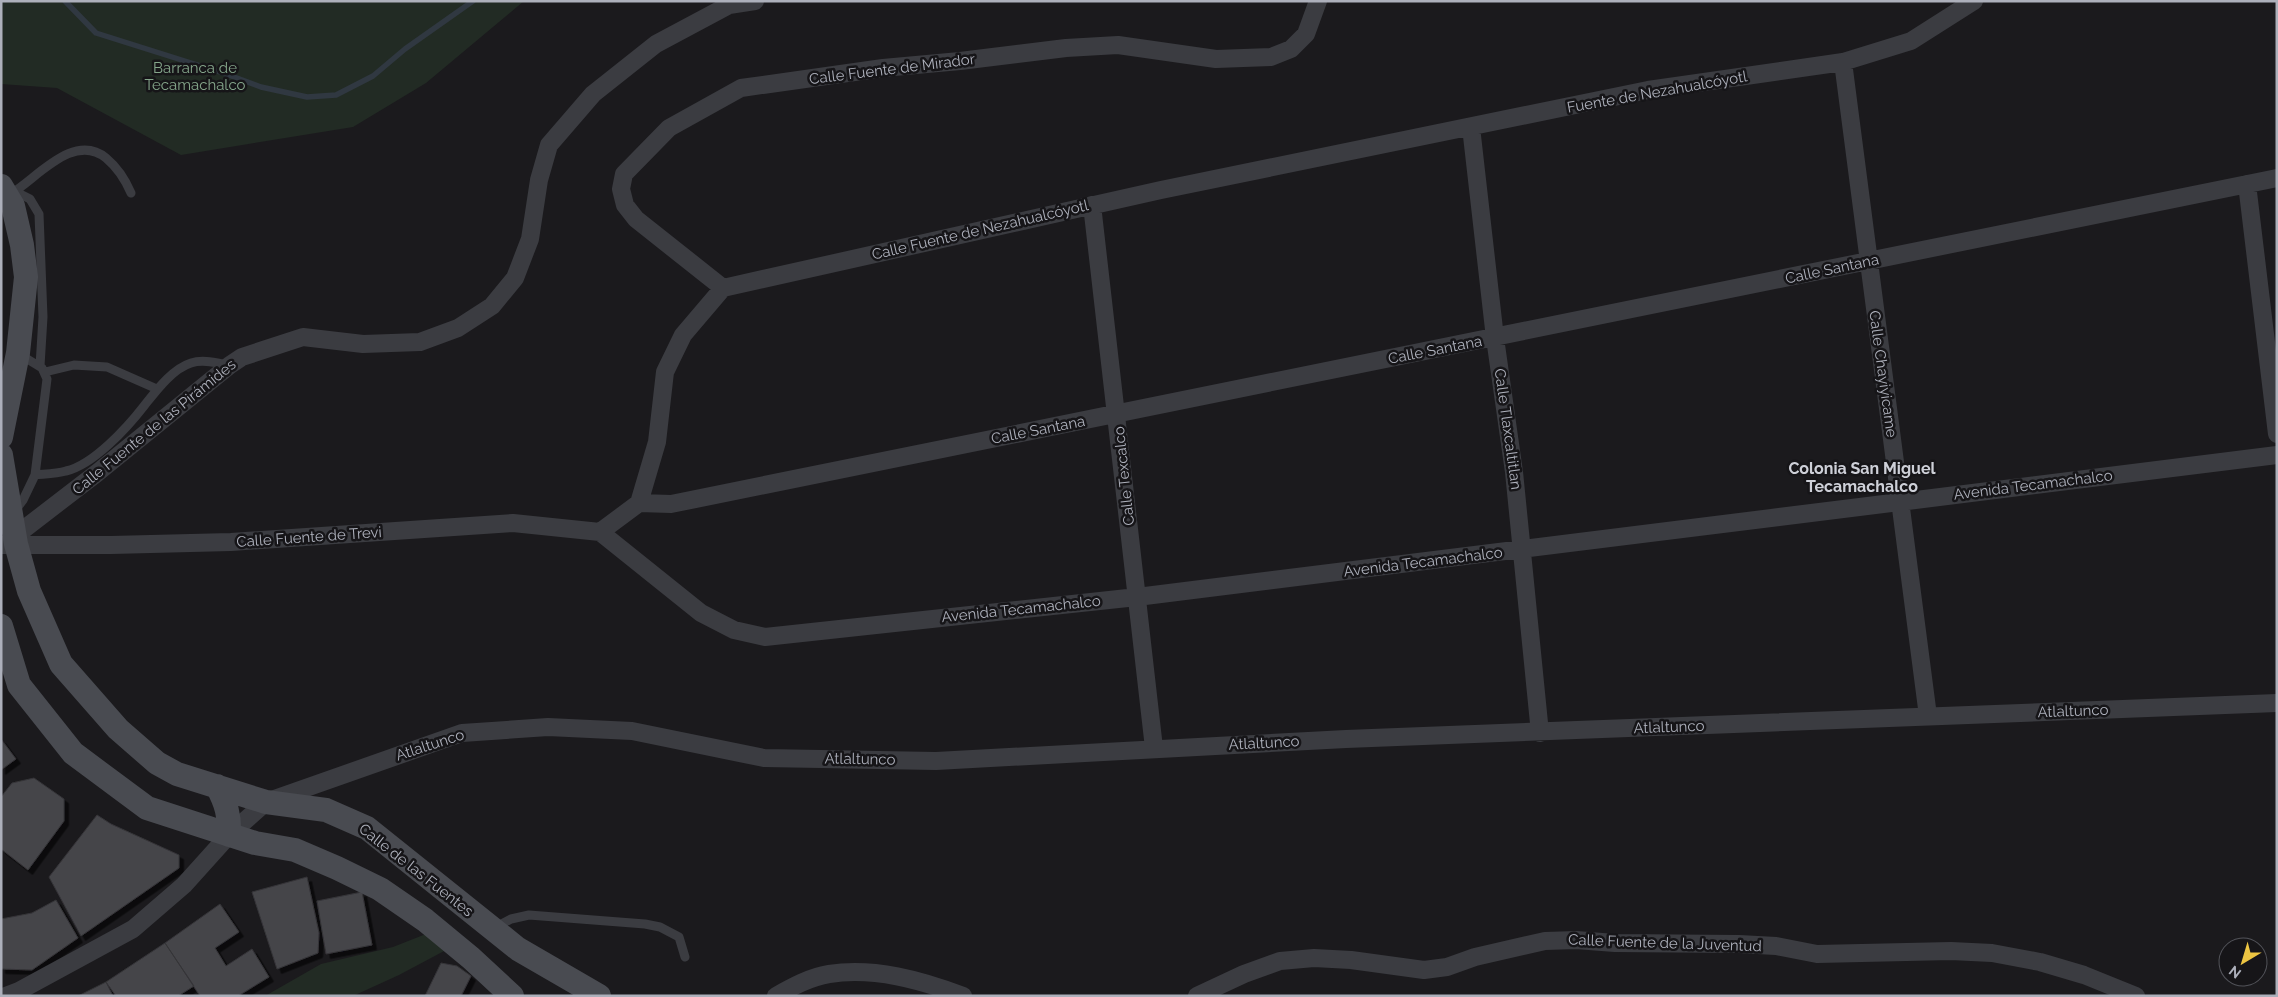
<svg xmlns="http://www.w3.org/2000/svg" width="2278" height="997" font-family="Raleway,sans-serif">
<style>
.green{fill:#222b24}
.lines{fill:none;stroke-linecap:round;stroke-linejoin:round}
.stream{stroke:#303841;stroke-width:5.5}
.building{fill:#454549;stroke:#353438;filter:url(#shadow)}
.lane{stroke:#3b3c41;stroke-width:9}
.street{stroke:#3b3c41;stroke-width:18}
.secondary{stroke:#494b51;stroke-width:24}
.labels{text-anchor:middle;stroke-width:5;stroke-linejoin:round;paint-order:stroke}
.park-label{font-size:15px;fill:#85a68b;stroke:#161518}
.street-label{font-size:15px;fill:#adb0bb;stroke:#161518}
.neighbourhood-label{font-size:16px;font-weight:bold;fill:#ced0d8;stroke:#161518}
</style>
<defs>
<filter id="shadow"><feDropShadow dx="4.5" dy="4.5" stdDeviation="0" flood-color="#0009"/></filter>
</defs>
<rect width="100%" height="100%" fill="#1b1a1d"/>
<path class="green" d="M1,1H524L426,83L353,127L181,155L57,88L1,84Z
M431,932L446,950L399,975L353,996H265L321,964L393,947Z"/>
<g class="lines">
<path class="stream" d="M65,1L96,33L226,74L261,87L307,97L336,95L373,76L405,49L473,1"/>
</g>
<path class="building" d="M1,739L16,759L1,770Z
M34,778L64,799V821L28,870L1,849V797L12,783Z
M97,815L111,824L179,855V868L81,936L49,877Z
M307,877L319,933L318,953L277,969L252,892Z
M362,892L372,945L326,954L317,901Z
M56,900L78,938L32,970L1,969V919L32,913Z
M220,904L239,932L215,948L226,966L252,949L269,977L238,996H200L165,943Z
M165,943L194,986L178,996H116L106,982Z
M441,963L457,966L471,976L461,996H425Z
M106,982L113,996H78Z"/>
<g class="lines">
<path class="lane" d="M14,191L30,199L39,214L43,317L40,366
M12,193C38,177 74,132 106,158C118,168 125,179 131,193
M45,372L74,365L107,367L157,389
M35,475C45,474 56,474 66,471C93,465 127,428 144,406C156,391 172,369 191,363C203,359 217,363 229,365
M14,512L23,500L35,475L47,379L42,368L19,354
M494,928L511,919L529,915L645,924L660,927L679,937L685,957"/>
<path class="street" d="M1843,62L1928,716
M1471,127L1495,338L1514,472L1540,733
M2247,184L2277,434
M1092,205L1154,748
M723,288L636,219L625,205L621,189L624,174L669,128L741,88L883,68L960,61L1066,48L1118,45L1216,59L1271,57L1291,49L1306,34L1318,1
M639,503L657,442L665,372L683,335L723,288L1161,190L1648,90L1843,62L1911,41L1974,1
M600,532L701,613L734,630L765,637L1137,597L2277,455
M600,532L639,503L671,504L2277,178
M15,536L97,473L230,365L242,357L303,337L363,344L420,342L458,328L492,306L515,278L530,239L539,180L549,145L593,94L656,44L729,5L755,1
M1,545H111L231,542L513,523L600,532
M6,996L19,991L133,929L184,885L229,835L266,802L462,733L548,727L632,731L764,758L936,761L1346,739L2277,703
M776,996C792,987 810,977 829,974C874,967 921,980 963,996
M1197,996L1244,974L1280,961L1314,958L1351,960L1424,970L1447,967L1475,957L1545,941L1576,940L1615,943L1739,944L1776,946L1817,954L1951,951L1992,953L2040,962L2084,975L2136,996"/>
<path class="secondary" d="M1,186L13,206L22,245L26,277L18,353L1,437
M1,455L16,544L29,591L61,664L118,729L157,763L177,774L266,802L326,810L367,828L518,949L599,996
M1,626L19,685L73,753L147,808L255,843L295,850L337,868L380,889L425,920L471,958L512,996
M217,786C226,803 230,816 229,835"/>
</g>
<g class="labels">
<g class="park-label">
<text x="195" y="73">Barranca de<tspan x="195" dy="17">Tecamachalco</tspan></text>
</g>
<g class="street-label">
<text transform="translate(892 69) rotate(-7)" y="5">Calle Fuente de Mirador</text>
<text transform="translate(1657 92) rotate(-10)" y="5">Fuente de Nezahualcóyotl</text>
<text transform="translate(980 230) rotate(-13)" y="5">Calle Fuente de Nezahualcóyotl</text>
<text transform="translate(1832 269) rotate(-12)" y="5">Calle Santana</text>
<text transform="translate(1435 350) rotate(-11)" y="5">Calle Santana</text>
<text transform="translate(1883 374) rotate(82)" y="5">Calle Chayiyicame</text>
<text transform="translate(154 427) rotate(-39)" y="5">Calle Fuente de las Pirámides</text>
<text transform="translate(1508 429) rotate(82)" y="5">Calle Tlaxcaltitlan</text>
<text transform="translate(1038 430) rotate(-11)" y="5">Calle Santana</text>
<text transform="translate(1124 476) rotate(-96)" y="5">Calle Texcalco</text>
<text transform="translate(2033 485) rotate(-7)" y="5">Avenida Tecamachalco</text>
<text transform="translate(309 537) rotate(-4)" y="5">Calle Fuente de Trevi</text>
<text transform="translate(1423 562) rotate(-7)" y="5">Avenida Tecamachalco</text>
<text transform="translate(1021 609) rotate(-6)" y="5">Avenida Tecamachalco</text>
<text transform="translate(2073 711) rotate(-2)" y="5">Atlaltunco</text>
<text transform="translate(1669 727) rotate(-2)" y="5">Atlaltunco</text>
<text transform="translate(1264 743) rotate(-3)" y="5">Atlaltunco</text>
<text transform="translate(430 745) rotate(-18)" y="5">Atlaltunco</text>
<text transform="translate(860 759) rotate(1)" y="5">Atlaltunco</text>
<text transform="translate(416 870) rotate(38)" y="5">Calle de las Fuentes</text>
<text transform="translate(1665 943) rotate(2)" y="5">Calle Fuente de la Juventud</text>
</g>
<g class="neighbourhood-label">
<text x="1862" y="474">Colonia San Miguel<tspan x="1862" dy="18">Tecamachalco</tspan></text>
</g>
</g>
<rect width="2278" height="997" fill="none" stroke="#adb0bb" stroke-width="5"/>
<g transform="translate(2243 962) rotate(218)"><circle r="24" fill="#161518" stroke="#525359"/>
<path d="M0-4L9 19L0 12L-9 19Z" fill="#edc542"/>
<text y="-8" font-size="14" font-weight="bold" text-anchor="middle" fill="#adb0bb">N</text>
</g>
</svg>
